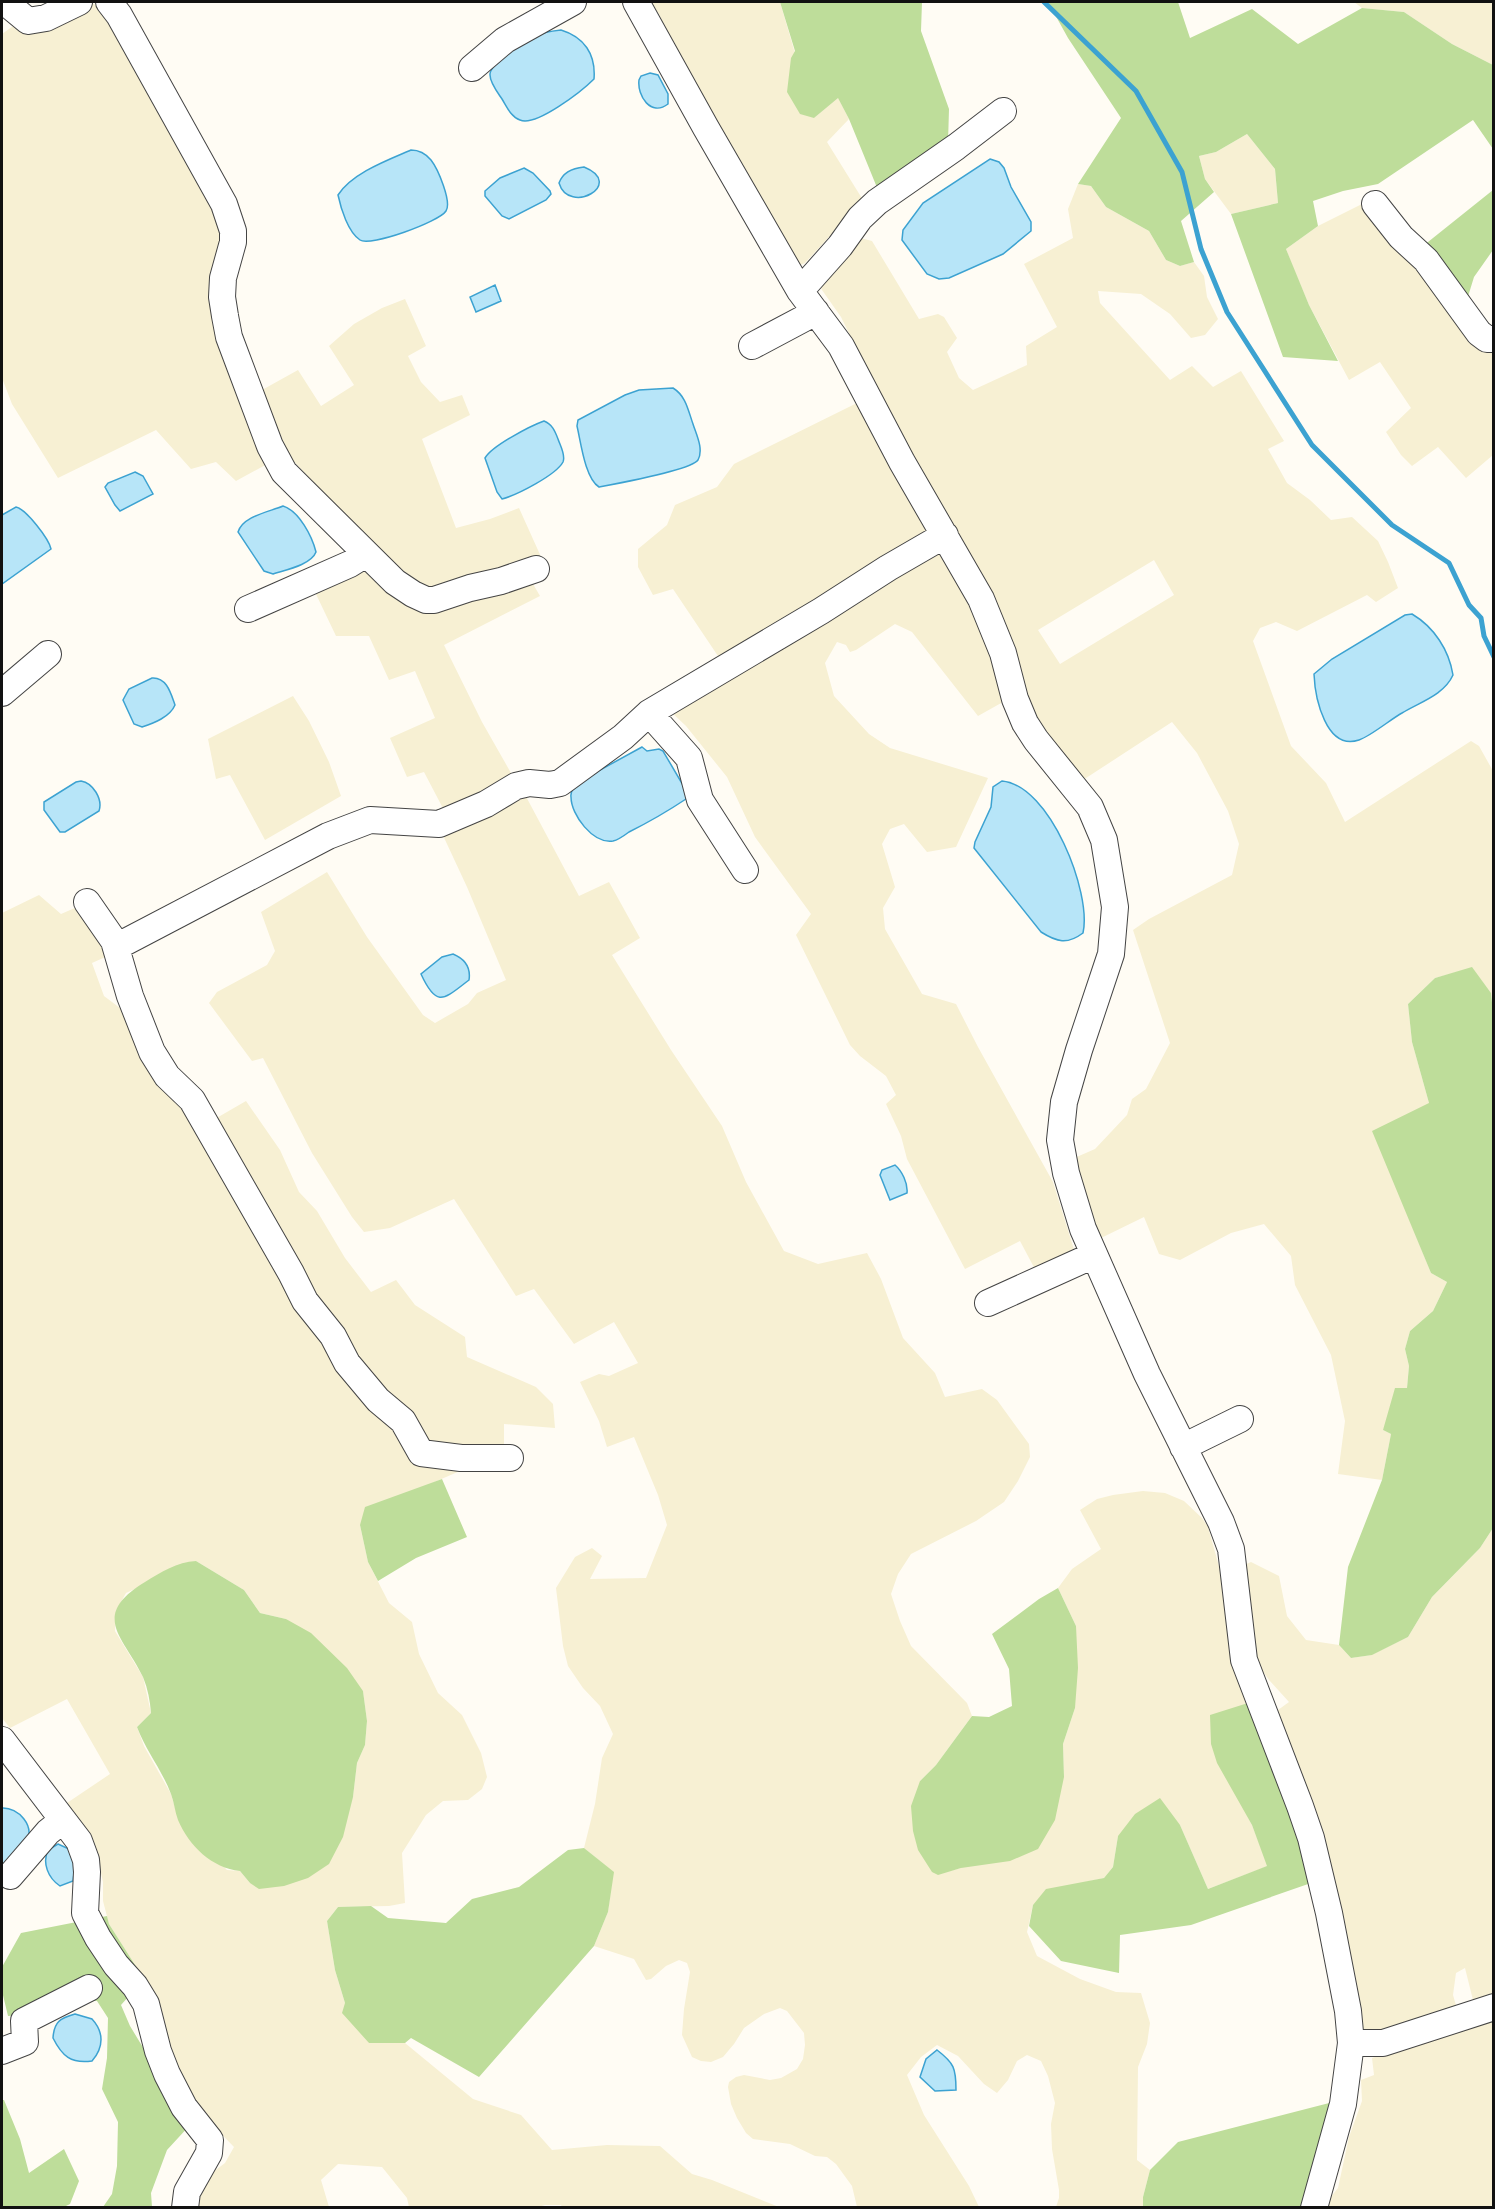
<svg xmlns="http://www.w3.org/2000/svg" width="1495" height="2209" font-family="'Roboto Serif',serif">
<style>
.farmland{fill:#f7f0d3;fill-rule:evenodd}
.forest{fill:#bedd9a}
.water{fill:#b7e5f8;stroke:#3ca2d1;stroke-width:1.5}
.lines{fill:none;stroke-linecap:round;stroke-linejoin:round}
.stream{stroke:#3ca2d1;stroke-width:5}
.minor-casing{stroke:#444;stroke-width:28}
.minor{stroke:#fff;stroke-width:26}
</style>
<rect width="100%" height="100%" fill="#fffcf4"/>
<path class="farmland" d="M650,2H780L814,118L838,97L849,119L827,142L863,200L805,263L798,266L683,70L659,14Z
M1354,2H1493V65L1452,44L1404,12L1362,8Z
M91,3L99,6L223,217L218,263L269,463L236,481L216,462L191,469L156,430L58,478L12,404L2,378V34L16,24Z
M1247,134L1275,169L1278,203L1231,214L1205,179L1199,156L1216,152Z
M1078,184L1091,186L1106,207L1149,231L1166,260L1180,266L1194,262L1204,276L1207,297L1218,319L1205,335L1191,338L1170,314L1141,294L1098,291L1100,303L1170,380L1192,366L1213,387L1241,371L1284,441L1268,449L1287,483L1310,500L1331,520L1352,517L1378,541L1388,562L1398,588L1376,602L1367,595L1297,631L1276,622L1260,628L1253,641L1291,746L1326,783L1345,822L1471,741L1479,746L1493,771V1021L1491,993L1472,968L1435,978L1408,1004L1412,1042L1429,1103L1404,1206L1431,1273L1447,1282L1433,1311L1410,1331L1405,1349L1409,1366L1407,1388L1383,1430L1391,1434L1382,1480L1338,1474L1345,1421L1331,1355L1295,1285L1291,1256L1264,1224L1231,1233L1180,1260L1159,1254L1144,1217L1099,1239L1072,1159L1095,1149L1127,1115L1132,1099L1146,1089L1170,1043L1133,930L1149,919L1232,875L1239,844L1228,811L1197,753L1172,722L1083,780L1034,721L909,456L841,317L822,290L818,278L853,236L872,241L919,319L938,314L944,317L957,338L947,352L959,378L973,390L1027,365L1026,346L1057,327L1024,264L1073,238L1068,209ZM1154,560L1174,595L1060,664L1038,630Z
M1366,202L1493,342V455L1466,478L1438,447L1412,466L1401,455L1386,432L1411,408L1380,362L1349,380L1309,305L1294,270L1286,249L1318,226Z
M405,299L426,346L408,356L421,382L440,402L462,395L470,415L422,439L456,528L490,519L519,508L542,559L432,592L417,587L371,545L289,456L262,390L298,370L321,406L354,385L329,346L354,324L382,308Z
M859,402L933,537L722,662L673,589L653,595L638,567V549L667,525L675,505L717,487L734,464Z
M936,545L969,604L988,644L1003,702L978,716L912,632L895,624L856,650L850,652L846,645L837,642L825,663L834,696L869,734L890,748L988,778L956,847L927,852L904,824L890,829L882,844L895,887L883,908L885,929L922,994L956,1004L978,1047L1053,1182L1076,1256L1037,1273L1020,1241L965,1269L907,1159L901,1136L886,1104L896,1095L886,1076L860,1056L850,1045L796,935L811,914L755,837L727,777L686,726L669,710Z
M369,565L404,598L529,577L540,596L444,645L482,722L515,780L447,816L424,772L407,777L390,738L435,718L415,671L389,680L369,636H336L314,590Z
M293,696L309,721L329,762L341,796L265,840L230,775L216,779L208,739Z
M522,789L579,896L609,882L640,938L612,955L671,1050L722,1126L746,1182L784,1251L818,1264L867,1253L881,1279L903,1338L935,1373L945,1397L982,1389L997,1400L1029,1444L1030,1457L1018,1481L1004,1502L976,1521L911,1554L898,1574L891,1594L900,1621L911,1646L967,1703L972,1716L936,1765L920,1781L938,1874L961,1868L1064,1777L1063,1744L1075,1708L1076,1626L1058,1588L1072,1569L1101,1549L1080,1510L1097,1499L1113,1495L1143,1491L1165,1493L1184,1501L1202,1518L1208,1527L1220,1570L1226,1622L1234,1668L1248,1703L1238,1797L1252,1825L1268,1866L1208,1889L1180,1825L1118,1836L1113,1867L1104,1878L1086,1882L1033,1905L1027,1932L1037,1956L1080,1979L1116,1992L1141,1993L1150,2023L1147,2044L1138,2067L1137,2160L1150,2170L1143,2197V2207H1056L1059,2198V2190L1052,2149L1051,2124L1055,2103L1048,2076L1041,2061L1027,2055L1017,2061L1008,2080L997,2093L984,2084L958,2056L937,2045L921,2057L907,2075L924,2115L969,2186L979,2207H857L852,2186L836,2164L827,2157L815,2156L790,2144L753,2139L746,2133L737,2118L731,2104L728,2087L729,2082L736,2077L744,2075L770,2080L781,2078L797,2069L803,2059L805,2045L804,2033L787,2011L780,2008L764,2014L744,2028L734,2044L723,2057L711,2062L701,2061L692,2057L682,2035L684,2009L690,1972L687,1963L679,1960L666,1966L651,1979L646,1980L634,1959L594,1946L608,1912L613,1872L584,1848L595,1804L602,1758L613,1734L600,1706L583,1688L568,1666L563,1646L556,1588L575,1557L592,1548L602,1556L590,1579L646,1578L667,1525L658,1495L634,1437L607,1447L599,1421L580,1382L599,1374L609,1376L638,1363L614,1322L574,1344L534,1289L516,1296L454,1199L390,1228L364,1232L352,1217L312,1153L263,1058L252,1061L209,1003L217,992L267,965L275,951L261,912L327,872L367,937L423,1015L435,1023L468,1004L477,993L506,980L467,887L440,829Z
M39,895L61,914L84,904L112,954L92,963L104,996L124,1011L147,1068L170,1087L201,1127L246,1101L280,1150L299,1192L317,1211L345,1258L371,1292L396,1280L415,1305L465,1337L467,1357L536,1387L553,1404L555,1428L504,1424V1449L473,1452L460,1471L409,1493L360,1525L368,1562L389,1603L412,1622L419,1654L438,1693L462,1715L481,1753L487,1777L482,1789L468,1800L443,1801L426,1815L402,1853L405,1903L389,1906L338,1907L327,1921L335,1970L345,2003L369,2043H405L473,2099L521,2115L552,2150L607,2145L660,2146L692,2174L712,2180L779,2207L563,2208L561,2205H545L535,2208L409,2207L407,2198L382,2167L338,2164L321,2180L329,2207H199L195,2202L201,2181L225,2163L234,2147L202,2114L184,2080L170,2048L164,2020L156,1998L109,1924L103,1901V1882L98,1860L64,1805L110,1774L67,1699L10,1728L2,1718V913ZM196,1561L244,1590L260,1613L286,1619L363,1691L367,1721L365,1745L357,1763L353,1797L250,1883L240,1871L227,1870L179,1821L171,1794L144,1746L137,1727L151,1713L143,1677L115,1631L116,1611L126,1593Z
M1493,1528V2001L1475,2008L1465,1968L1456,1973L1453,1995L1458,2012L1387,2035L1361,2033L1359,1996L1346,1933L1278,1710L1289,1702L1269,1680L1254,1659L1242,1566L1251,1562L1279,1576L1287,1616L1306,1640L1339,1645L1351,1658L1371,1655L1408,1637L1432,1597L1480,1548Z
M1493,2018V2207L1326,2208V2203L1338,2188L1349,2137L1362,2101L1361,2080L1374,2075L1372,2058Z"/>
<path class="forest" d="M780,2H922L921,31L949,109L948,143L878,190L849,119L838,98L814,118L800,114L787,92L791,58L795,51Z
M1048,2H1178L1190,38L1252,9L1298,44L1362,8L1404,12L1452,44L1493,65V149L1473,120L1378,184L1343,191L1313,201L1318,226L1286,249L1309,305L1338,361L1283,357L1231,214L1278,203L1275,169L1247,134L1216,152L1199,156L1205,179L1214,192L1181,221L1194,262L1180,266L1166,260L1149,231L1106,207L1091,186L1078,184L1121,118L1068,38Z
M1493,190V250L1474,277L1466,303L1423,246Z
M1472,967L1491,993L1494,1021L1493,1528L1480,1548L1432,1597L1408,1637L1372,1655L1351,1658L1339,1645L1348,1567L1382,1480L1391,1434L1383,1430L1395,1388H1407L1409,1366L1405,1349L1410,1331L1433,1311L1447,1282L1431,1273L1372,1131L1429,1103L1412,1042L1408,1004L1435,978Z
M442,1479L467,1537L416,1558L378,1581L368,1562L360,1525L365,1507Z
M196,1561L244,1590L260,1613L286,1619L311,1633L347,1668L363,1691L367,1721L365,1745L357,1763L353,1797L343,1837L329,1864L308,1878L284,1886L259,1889L250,1883L240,1871C212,1868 189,1846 178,1820C175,1812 174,1802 171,1794C162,1770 146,1751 137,1727L151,1713C150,1701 148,1689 143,1677C124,1637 89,1616 145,1582C161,1572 177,1562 196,1561Z
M1058,1588L1076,1626L1078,1668L1075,1708L1063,1744L1064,1777L1055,1820L1038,1849L1010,1861L961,1868L938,1875L932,1872L918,1850L913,1831L911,1806L920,1781L936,1765L972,1716L989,1717L1012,1706L1009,1669L992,1634L1039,1599Z
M1248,1703L1306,1852L1311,1883L1191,1925L1120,1935L1119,1973L1061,1961L1029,1926L1033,1905L1046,1889L1104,1878L1113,1867L1118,1836L1135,1814L1160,1798L1180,1825L1208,1889L1267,1866L1252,1825L1217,1763L1211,1744L1210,1715Z
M584,1848L614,1872L608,1912L594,1946L479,2077L411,2038L405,2043H369L342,2013L345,2003L335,1970L327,1921L338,1907L371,1906L388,1918L446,1923L472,1899L519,1887L568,1850Z
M107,1916L109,1924L144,1979L121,2005L130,2026L190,2125L167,2150L151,2193L152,2207H103L112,2194L117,2166L118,2122L102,2089L107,2058L108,2018L97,2001L72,1998L25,2015L8,2016L2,1991V1967L21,1933Z
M2,2100H4L20,2139L29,2173L64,2149L79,2181L70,2204L64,2207H2Z
M1337,2101L1307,2207L1143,2208V2197L1150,2170L1178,2142Z"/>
<path class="water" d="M561,30C584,37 596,54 594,79C582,91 536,127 520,120C511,117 507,107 502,99C498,93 490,83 490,75C489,64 525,41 534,36C543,32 552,31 561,30Z
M650,73L658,75L668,94V104C651,117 637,96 639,80L641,76Z
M411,150C419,150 426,154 431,160C438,169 452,202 446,211C439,222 370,247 360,240C348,232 341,209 338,195C352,173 388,160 411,150Z
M990,159L999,162L1004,168L1011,187L1031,222V231L1003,254L949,278L939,279L927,274L902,240L903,230L923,203Z
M584,167C626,184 569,216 559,183C563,172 573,168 584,167Z
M524,168L533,173L550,191L551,194L546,200L509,219L502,216L485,196V191L500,178Z
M495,285L501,301L476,312L470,297Z
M673,388C686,396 688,410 693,424C696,434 704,449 698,460C691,470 615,484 599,487C585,478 581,443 577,426L578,420L625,395L639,390Z
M544,421C552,424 555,431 558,439C560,445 566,455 563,462C556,475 517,495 502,499L497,492L485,458C492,446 530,426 544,421Z
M135,472L143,476L153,494L120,511L115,505L105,487L108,483Z
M283,506C299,511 312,536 316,552C311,565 285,570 273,574L264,571L238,532C243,516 269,512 283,506Z
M16,507C26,509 49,539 51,549L2,584V515Z
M1412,614C1434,627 1449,650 1453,675C1444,695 1420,702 1402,713C1391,719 1371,736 1359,740C1326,751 1315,698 1314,674L1332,659L1405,615Z
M152,678C167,677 171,694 175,705C170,717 154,723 142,727L134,724L123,700L129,689Z
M642,747L647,751L659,749L663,751L687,792L686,799C668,811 649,822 629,832C625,835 618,840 613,841C593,844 571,815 571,797C570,790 576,785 580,781Z
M81,781C93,783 103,799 99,811L65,832H60L44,810V802L76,782Z
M1002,781C1050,785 1092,893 1083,933C1067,945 1057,942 1041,932L974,848L975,842L991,807L993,787Z
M453,954C465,959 471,967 469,980C444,999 437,1009 421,974L442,957Z
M895,1165C902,1171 908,1183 907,1193L890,1200L880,1175L882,1170Z
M2,1808C18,1807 36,1826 26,1843C22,1851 9,1861 2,1865Z
M58,1844L69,1849L75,1865L73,1881L60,1886C48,1878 42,1863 48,1850Z
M75,2014L92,2019C104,2032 104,2047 92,2061C71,2064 62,2056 53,2038C54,2022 60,2018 75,2014Z
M937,2050C954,2063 956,2068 956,2090L935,2091L920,2077L926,2059Z"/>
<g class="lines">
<path class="stream" d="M1044,2L1136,91L1182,172L1201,249L1227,312L1312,445L1392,525L1449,563L1469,605L1481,618L1484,636L1494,657"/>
<defs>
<path id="minor" d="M5,2L28,21L46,18L79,2
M109,2L119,15L224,204L233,231V242L223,278L222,297L225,316L229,337L270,446L284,472L395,582L413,594L426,600H434L470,588L501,581L536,569
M636,2L706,128L800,291L841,346L902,462L981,599L1003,653L1015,699L1025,723L1036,740L1090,807L1104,840L1115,907L1111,954L1079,1050L1064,1102L1060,1140L1066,1173L1083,1229L1147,1374L1221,1522L1231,1549L1244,1660L1300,1806L1311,1838L1329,1913L1348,2011L1351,2043L1343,2104L1314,2208
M472,68L505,40L573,2
M1375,204L1401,237L1426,260L1479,333L1487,339H1494
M800,291L840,246L860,218L877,202L956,147L1003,111
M752,346L816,312
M248,609L350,564L366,554
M2,693L48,654
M649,713L689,758L700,800L745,870
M87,902L114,941L130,996L152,1052L167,1076L192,1100L291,1273L305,1301L333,1336L347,1363L378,1400L403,1421L421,1453L461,1458H510
M116,947L328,836L370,820L439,824L486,804L516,786L529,783L550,785L560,783L623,737L649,713L821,611L888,568L945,535
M988,1303L1094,1255
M1183,1447L1240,1419
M2,1740L79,1841L86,1860L87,1872L85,1913L98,1938L116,1965L135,1986L146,2004L158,2051L167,2074L184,2107L210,2140L209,2153L187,2192L185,2208
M10,1876L48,1832L63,1820
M1351,2043H1383L1494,2007
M2,2051L25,2042L24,2021L89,1988"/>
</defs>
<use href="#minor" class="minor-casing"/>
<use href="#minor" class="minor"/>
</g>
<rect width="1495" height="2209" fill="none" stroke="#111111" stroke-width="6"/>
</svg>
